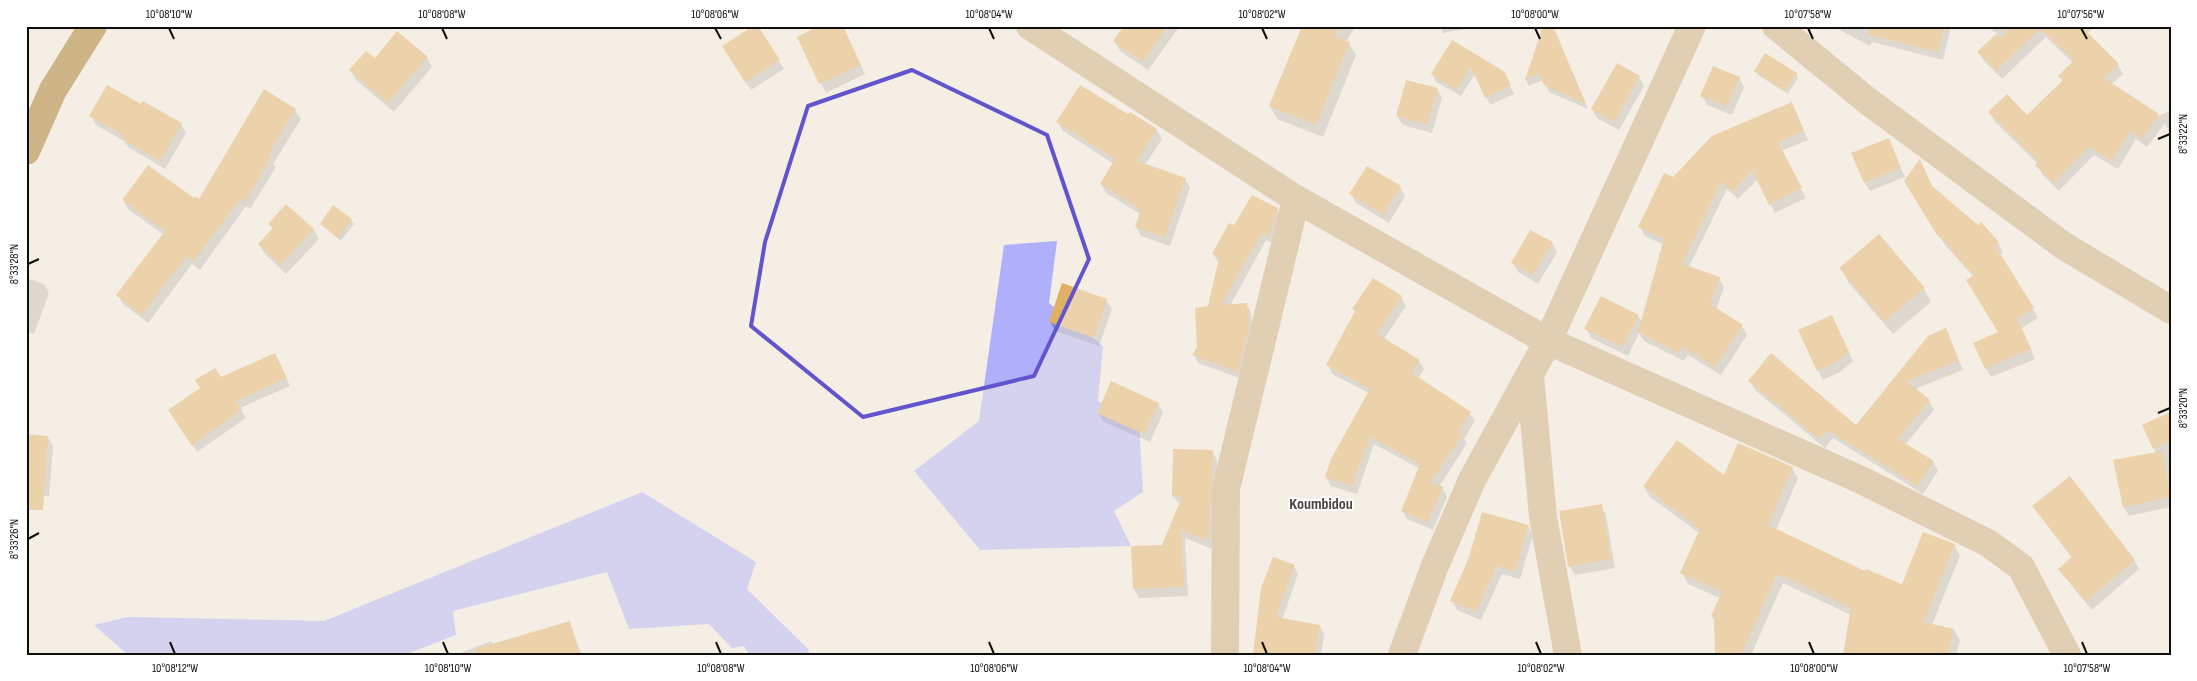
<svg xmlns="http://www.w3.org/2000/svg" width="2197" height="681" font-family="'Sofia Sans Condensed',sans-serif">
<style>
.forest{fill:#afaffc}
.shadow{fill:#0003}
.building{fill:#e0b065}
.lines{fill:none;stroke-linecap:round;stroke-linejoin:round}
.minor{stroke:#caa978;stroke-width:28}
.major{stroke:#9f7014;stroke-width:28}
.marked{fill:none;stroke:#6254cd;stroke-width:4;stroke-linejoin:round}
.ticks{fill:none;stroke:#100e0b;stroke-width:2}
.labels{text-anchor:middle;stroke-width:4;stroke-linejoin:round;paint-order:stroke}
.neighbourhood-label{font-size:16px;font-weight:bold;fill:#4b463f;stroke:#fff}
.neatline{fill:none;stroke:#100e0b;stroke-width:2}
.ticks-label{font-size:12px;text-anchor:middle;fill:#100e0b}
</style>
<rect width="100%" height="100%" fill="#f4eee5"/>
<path class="forest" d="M1057,241L1049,303L1103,346L1098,401L1139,425L1143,492L1114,511L1131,546L980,550L914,471L979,421L1004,245Z
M642,492L756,562L747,589L809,650L808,655H749L744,646L732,648L709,624L629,629L607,572L453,611L456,635L404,655H128L94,625L127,617L324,621Z"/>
<path class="shadow" d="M843,26L865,74L826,93L798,37Z
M1125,26H1180L1148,70L1120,51L1115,42Z
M1303,26H1356L1346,41L1349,43L1356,55L1323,137L1277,119L1270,106Z
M1440,26H1483L1443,33Z
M1544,26H1553L1588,109L1549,92L1543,80L1529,86L1526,80Z
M1951,26L1943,60L1872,42L1870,46L1832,26Z
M1985,26H2097L2086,34L2118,65L2123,74L2112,84L2159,116L2171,110V136L2165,123L2147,147L2136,139L2118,169L2094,155L2059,191L2042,174L2038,164L1995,122L1990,113L2027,116L2063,82L2060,76L2073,63L2046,37L2002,79L1984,61L1979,52L1998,34Z
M1453,41L1506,78L1514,94L1490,105L1475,74L1461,96L1436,82L1432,74Z
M729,56L779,61L784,69L751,90Z
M427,58L432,67L394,112L356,80L351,71L375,60Z
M1755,71L1796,73L1798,78L1788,94L1758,75Z
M1639,77L1644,86L1619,130L1597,118L1592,109Z
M1739,78L1744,87L1732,115L1707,105L1702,96Z
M1437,89L1442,98L1432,133L1403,125L1397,116Z
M141,106L181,124L186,133L165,169L128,147L124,141L96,125L91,116Z
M295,110L301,119L273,164L276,167L250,209L246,206L200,270L192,264L148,323L123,304L118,295L164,235L128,209L123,200H199Z
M1130,113L1157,130L1162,139L1145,165L1185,179L1190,188L1170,246L1141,236L1136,226L1140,214L1106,193L1101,184L1114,164L1063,131L1058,122L1128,116Z
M1796,113L1808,140L1781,151L1806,198L1775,213L1758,179L1738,199L1727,189L1689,267L1719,278L1724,287L1716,310L1742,326L1747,335L1721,375L1688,355L1684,361L1644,341L1639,333L1628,356L1591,338L1586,329L1638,316L1642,322L1664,245L1645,236L1640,227L1673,179Z
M1888,140L1905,177L1870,191L1865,183Z
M1920,162L1933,188L1998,243L2003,252L2000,255L2038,318L2022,328L2035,359L1991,377L1986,368L1999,333L1974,277L1945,245L1910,190Z
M1400,187L1405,196L1389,223L1356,203L1351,194Z
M286,205L314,230L319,239L286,274L265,254L259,245L273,230L270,224Z
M1277,209L1281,217L1274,244L1266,240L1230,306L1247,305L1251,312L1253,335L1242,379L1198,363L1194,355L1199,348L1219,263L1213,254L1235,227Z
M351,220L354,224L341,241L321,224Z
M1552,243L1557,252L1538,284L1518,272L1513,263Z
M1841,268L1924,289L1931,302L1893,334L1848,282Z
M26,278L44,284L49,293L34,334L26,331Z
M1401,297L1406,306L1384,339L1419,361L1424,369L1418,379L1470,413L1475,421L1464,439L1467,443L1439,487L1443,488L1447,497L1433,530L1407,519L1402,511L1420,469L1374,444L1357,494L1331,486L1326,477L1369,393L1332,374L1328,365L1356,313L1354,309Z
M1106,300L1112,309L1099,346L1055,331L1050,322Z
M1836,325L1853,361L1840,372L1823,380L1800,331Z
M1945,330L1963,370L1915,389L1929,401L1934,410L1905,445L1933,462L1938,471L1923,494L1833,438L1825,448L1755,390L1750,381L1857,426Z
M279,362L290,386L240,408L246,418L197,452L174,418L202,389L220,379Z
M1158,404L1163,413L1150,442L1104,422L1098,413Z
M2171,413V507L2129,516L2124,507L2114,461L2156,453L2144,426Z
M48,437L53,446L49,496L26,495Z
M1212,451L1217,460L1215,541L1212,549L1185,538L1188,596L1139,598L1134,589L1163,546L1180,505L1173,496Z
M1792,468L1798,478L1776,530L1866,573L1903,586L1954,545L1960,556L1932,625L1954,630L1960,640L1956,655H1844L1851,615L1783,583L1751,655H1715L1716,622L1712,616L1720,598L1688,584L1682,573L1699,533L1650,497L1644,487Z
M1601,506L1606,515L1615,568L1575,575L1569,566Z
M2034,506L2134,560L2139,569L2092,610L2059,570L2072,558Z
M1528,526L1533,535L1520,579L1502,574L1481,620L1457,610L1452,601Z
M1294,566L1298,574L1282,620L1320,626L1324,634L1321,655H1255Z
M569,622L582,655H455L491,641L494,645Z"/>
<path class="building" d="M753,26H758L780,60L745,82L722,46Z
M818,26H843L861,65L819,84L797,37Z
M1124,26H1168L1143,62L1113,41Z
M1302,26H1341L1335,36L1350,42L1316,125L1269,106Z
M1543,26H1553L1586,104L1544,85L1539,73L1525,80Z
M1868,26H1945L1938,52L1867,34Z
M2012,26H2081L2119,64L2104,78L2159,114L2142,139L2130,131L2112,161L2089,147L2053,183L2035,165L2038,161L1988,112L2007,94L2027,115L2063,80L2058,76L2074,60L2040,29L1996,71L1977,52L1996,34L2000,38Z
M397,31L428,57L388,103L349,70L366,51L375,58Z
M1452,40L1505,72L1511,86L1485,98L1471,67L1456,90L1431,74Z
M1765,53L1797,73L1785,91L1754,71Z
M1617,63L1640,76L1614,122L1591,109Z
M1713,66L1740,77L1727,106L1700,96Z
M1406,80L1438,88L1427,124L1396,116Z
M107,85L141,104L143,101L182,123L160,161L121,138L123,135L89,116Z
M1080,85L1128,114L1130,112L1157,129L1137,161L1186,178L1165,237L1135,227L1141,210L1100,184L1115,159L1056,122Z
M264,89L296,109L268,155L271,157L245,202L241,198L194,261L187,256L142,315L116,295L165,231L122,200L148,165L194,198L195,196L199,199Z
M1792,102L1804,131L1778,142L1802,188L1769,205L1752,170L1733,192L1722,181L1682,264L1720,277L1710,304L1743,325L1715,367L1683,347L1679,353L1638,332L1664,239L1638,227L1664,173L1673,177L1712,136Z
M1889,138L1901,168L1864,183L1851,153Z
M1920,159L1932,186L1978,225L1981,222L1999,242L1995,245L2034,308L2017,319L2031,349L1985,369L1973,343L1998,332L1966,280L1974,275L1950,250L1952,248L1937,235L1904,181Z
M1367,166L1401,186L1383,215L1349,194Z
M1252,195L1278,208L1269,237L1262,233L1221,305L1247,303L1249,326L1238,372L1192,355L1197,347L1195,308L1208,306L1219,258L1212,254L1229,223L1234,225Z
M286,204L314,229L281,265L258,244L273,228L268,224Z
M333,205L352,219L338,238L320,224Z
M1530,230L1553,242L1533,275L1511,263Z
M1879,234L1925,288L1884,322L1839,268Z
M1373,278L1402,296L1377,334L1420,360L1412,373L1471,412L1459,431L1463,434L1431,482L1443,487L1428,522L1401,511L1420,464L1370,437L1352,486L1325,477L1331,459L1370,389L1326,365L1355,311L1352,309Z
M1062,283L1107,299L1094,338L1049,322Z
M1601,296L1639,315L1623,347L1584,329Z
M1832,315L1849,352L1835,363L1817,371L1798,330Z
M1946,328L1959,361L1907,381L1930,400L1898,439L1934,461L1918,486L1827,430L1819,439L1748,381L1771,353L1856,425L1928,336Z
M275,353L287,378L236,401L242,409L192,446L168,410L200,388L195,380L215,368L221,377Z
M1111,381L1159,403L1144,434L1097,413Z
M2171,412V440L2153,449L2142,425Z
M26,434L48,436L43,510H26Z
M1677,440L1724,475L1738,443L1793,467L1768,525L1865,571L1866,569L1902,584L1923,532L1955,544L1924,622L1954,629L1948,655H1843L1851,608L1777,574L1741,655H1715L1714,618L1711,616L1722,592L1680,573L1700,529L1643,486Z
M1173,449L1213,450L1210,532L1206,540L1181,530L1184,587L1133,589L1131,546L1162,545L1182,497L1172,496Z
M2162,451L2171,497L2123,507L2113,460Z
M2070,476L2135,560L2086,602L2058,569L2072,557L2032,506Z
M1602,504L1611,559L1568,567L1559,511Z
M1482,512L1529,525L1515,571L1497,566L1476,612L1450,601L1469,557Z
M1273,557L1295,565L1276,617L1320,625L1315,655H1253L1261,588Z
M570,621L580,655H476L475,649Z"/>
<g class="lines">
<path class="minor" d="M1030,26L1296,199L1548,341L1861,480L1988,543L2021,567L2067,655
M1776,26L1869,102L2064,246L2171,310
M1530,375L1543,517L1568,655
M1225,655L1226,489L1296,199
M1402,655L1434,568L1472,480L1548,341L1692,26"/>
<path class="major" d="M26,151L53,90L93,26"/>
</g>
<path d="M0 0H2197V681H0ZM912,70L1047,135L1089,259L1034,376L863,417L751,326L765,242L808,106Z" fill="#f4eee5" fill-opacity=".55" fill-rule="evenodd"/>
<path class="marked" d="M912,70L1047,135L1089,259L1034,376L863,417L751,326L765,242L808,106Z"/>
<path class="ticks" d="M169,28L174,39M442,28L447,39M715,28L721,39M989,28L994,39M1262,28L1267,39M1535,28L1540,39M1808,28L1813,39M2081,28L2087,39M2158,139L2170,134M28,264L39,259M2158,413L2170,408M28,539L39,533M170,642L175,654M443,642L448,654M716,642L721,654M989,642L994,654M1262,642L1267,654M1536,642L1541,654M1809,642L1814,654M2082,642L2087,654"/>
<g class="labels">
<g class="neighbourhood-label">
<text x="1321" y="509">Koumbidou</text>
</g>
</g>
<rect width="2197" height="681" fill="none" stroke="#ffffff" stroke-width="55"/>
<rect x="28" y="28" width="2142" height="626" class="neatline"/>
<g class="ticks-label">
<text x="169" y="18">10°08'10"W</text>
<text x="442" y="18">10°08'08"W</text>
<text x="715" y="18">10°08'06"W</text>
<text x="989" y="18">10°08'04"W</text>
<text x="1262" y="18">10°08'02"W</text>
<text x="1535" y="18">10°08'00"W</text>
<text x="1808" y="18">10°07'58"W</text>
<text x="2081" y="18">10°07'56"W</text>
<text transform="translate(2183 134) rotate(-90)" y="4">8°33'22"N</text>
<text transform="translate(14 264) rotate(-90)" y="4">8°33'28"N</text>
<text transform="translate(2183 408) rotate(-90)" y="4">8°33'20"N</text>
<text transform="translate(14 539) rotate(-90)" y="4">8°33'26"N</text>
<text x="175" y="672">10°08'12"W</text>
<text x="448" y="672">10°08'10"W</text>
<text x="721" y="672">10°08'08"W</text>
<text x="994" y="672">10°08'06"W</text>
<text x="1267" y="672">10°08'04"W</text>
<text x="1541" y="672">10°08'02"W</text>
<text x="1814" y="672">10°08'00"W</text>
<text x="2087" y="672">10°07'58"W</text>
</g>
</svg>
